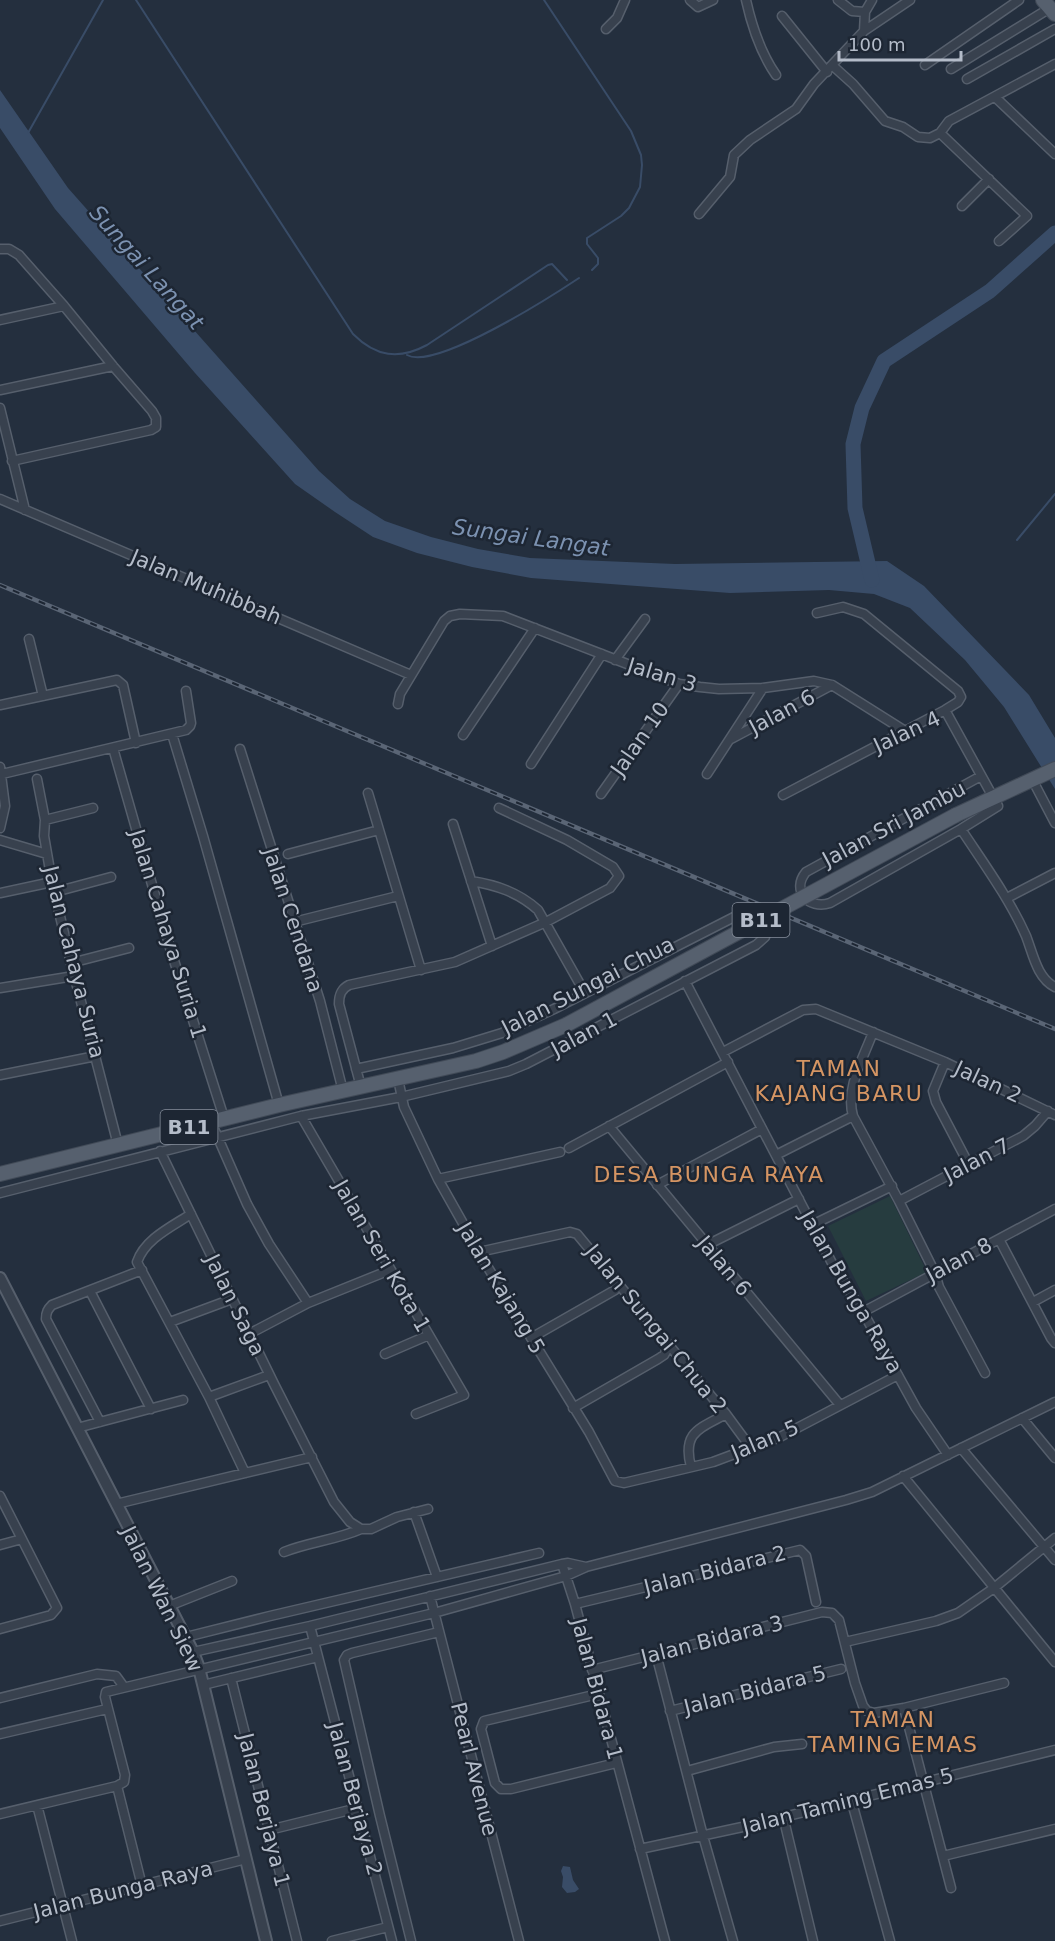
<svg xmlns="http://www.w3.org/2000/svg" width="1055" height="1941" font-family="'DejaVu Sans',sans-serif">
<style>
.green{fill:#263c3f}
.water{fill:#394c67}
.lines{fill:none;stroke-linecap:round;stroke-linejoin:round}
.stream{stroke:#394c67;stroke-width:2}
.river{stroke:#394c67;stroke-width:15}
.minor-casing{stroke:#565f6c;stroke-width:11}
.tertiary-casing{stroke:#565f6c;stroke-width:14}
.primary-casing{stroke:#414a57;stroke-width:16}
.minor{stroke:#38414e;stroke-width:8}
.tertiary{stroke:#38414e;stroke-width:10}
.primary{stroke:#56606e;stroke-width:14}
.rail-casing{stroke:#5a6575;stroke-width:4.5}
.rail{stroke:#1d2633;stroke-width:2;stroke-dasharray:7;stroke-linecap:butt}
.primary-bridge-casing{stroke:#414a57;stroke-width:16;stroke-linecap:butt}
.primary-bridge{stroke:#56606e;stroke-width:14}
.labels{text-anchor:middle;stroke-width:5;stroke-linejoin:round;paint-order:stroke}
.shield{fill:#1d2633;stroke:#878f9c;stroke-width:1.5}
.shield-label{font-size:20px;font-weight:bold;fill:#b4bcc9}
.street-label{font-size:21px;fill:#b4bcc9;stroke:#1d2633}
.water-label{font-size:22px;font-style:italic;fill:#7c92b1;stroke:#1d2633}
.neighbourhood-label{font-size:22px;letter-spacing:1.5px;fill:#d59563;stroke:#1d2633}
</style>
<rect width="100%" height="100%" fill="#242f3e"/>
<path class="green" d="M890,1196L927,1272L866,1301L828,1226Z"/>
<path class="water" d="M0,90L68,188L319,471L350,499L385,521L431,537L478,549L530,558L675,564L887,561L924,586L1029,695L1055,738V789L1004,707L965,660L910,608L874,594L829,590L730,593L531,578L472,567L417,553L373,537L335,512L295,484L195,373L55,209L0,128Z
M563,1866L570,1867L573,1880L579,1889L575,1892L567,1893L562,1887L563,1877L561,1871Z"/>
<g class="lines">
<path class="stream" d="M136,0L353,334C376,357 399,360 427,345L548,265L552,264L567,280
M544,0L631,131L641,155L642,165L640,187L629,208L621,216L587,238V244L598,258V264L592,270
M28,133L103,0
M407,355C435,371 552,296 579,278
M1017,540L1055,494"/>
<path class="river" d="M872,580L855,508L853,444L862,408L884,361L990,291L1055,233"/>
<defs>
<path id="minor" d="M690,0L698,7L713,0
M746,0C752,27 760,52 776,75
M838,0L852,11L865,12
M782,16L827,72
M606,29L617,18L625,0
M864,31L910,0
M925,65L1019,0
M833,66L853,84L885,121L903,127L918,137L930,138L940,133L949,121L1055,64
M951,69L1050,8
M967,79L1055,29
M995,97L1055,154
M940,133L1027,216L999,241
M962,206L989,179
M699,214L730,177L734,155L750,140L796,109L814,84L864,31L865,12L872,0
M0,249H9L19,255L64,306L113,366L152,411L156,418V427L151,430L12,461
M0,320L64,306
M0,390L113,366
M0,408L25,510
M0,499L411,675
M29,639L43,696
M615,660L645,619
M398,704L400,694L444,621L450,616L460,614L503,616L679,684L700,687L719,689L763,688L814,681L832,685L905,731
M0,705L117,680L123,685L136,743
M945,710L998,806L961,829L830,903C808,910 791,890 806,872L981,776
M172,734L203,836L279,1105
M463,735L535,628
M731,739L832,685
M113,748L171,951L224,1118
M240,749L320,1001L343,1091
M531,764L602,654
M0,767L5,806L0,828
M2,774L186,730L190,726L191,723L186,691
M707,774L763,688
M37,779L45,820L44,836L52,882L71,963L118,1145
M1032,779L1055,823
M368,793L421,970
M601,794L679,684
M783,795L945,710L958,702L961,697L958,691L864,614L843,607L817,613
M45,820L93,808
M453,824L492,946
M961,829C984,864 1009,898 1026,936C1033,954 1037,978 1055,987
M0,840L47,854
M288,854L379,830
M471,881C496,885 518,892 538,910L585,993
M55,892L111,877
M0,893L52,882
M1007,898L1055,873
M294,922L398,896
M71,963L129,948
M685,981L832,1263L868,1321L916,1408L948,1455
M0,988L74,976
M873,1032C864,1057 845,1088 853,1116L899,1201L935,1273L939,1287L985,1373
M723,1052L803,1010L816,1009L945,1062L1055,1115
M945,1062L933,1091L936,1102L968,1163
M0,1075L96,1056
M398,1079L404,1107L438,1179L487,1266L589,1432L615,1481L624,1483L713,1462L780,1437L898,1375
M361,1087L339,1004C339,995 341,989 349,985L455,962L546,922L610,888L619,876L613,867L567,840L499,808
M301,1116L464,1395L416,1414
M211,1122L247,1204L269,1244L308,1303
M609,1126L840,1405
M569,1148L728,1062
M160,1151L274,1384L334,1502L350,1522L361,1529H371L397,1517L428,1509
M776,1155L853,1116
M438,1179L560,1152
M657,1185L762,1129
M0,1193L301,1116L401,1097L509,1071L526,1064L756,945L765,937L767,926C759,915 751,912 738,915L554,1009L502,1033L453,1048L356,1069
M899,1201L1023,1136L1035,1126L1048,1111
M191,1214C171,1227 145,1239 137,1262L209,1397L245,1473
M812,1225L892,1186
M999,1239L1051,1338L1055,1343
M707,1245L799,1199
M479,1252L570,1232L577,1234L726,1414L751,1448
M90,1291L151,1409
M1033,1302L1055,1290
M863,1312L1055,1209
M170,1322L232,1299
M249,1334L308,1303L390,1270
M531,1338L615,1290L618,1283
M385,1354L429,1335
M209,1397L269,1375
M573,1408L658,1359L664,1355L669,1346
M1022,1418L1055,1458
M100,1422L46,1319C46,1312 48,1309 52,1305L142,1270
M77,1428L183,1400
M961,1448L1055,1560
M691,1467C682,1432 699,1429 726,1414
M903,1476L1055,1662
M0,1496L57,1608L51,1615L0,1629
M116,1504L312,1457
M414,1512L437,1577
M0,1545L22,1539
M284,1552C309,1542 336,1540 361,1529
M562,1564L575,1604L665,1941
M430,1596L519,1941
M575,1604L800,1550L806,1556L816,1602
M169,1606L232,1581
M310,1626L392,1941
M186,1637L270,1616L539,1553
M845,1642L936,1621L958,1613L994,1588L1055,1538
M193,1652L310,1626L562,1564L568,1563L586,1567
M656,1654L703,1836L733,1941
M592,1670L822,1612L832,1613L839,1620L855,1683L863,1706L867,1711L874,1713L904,1708L1004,1683
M231,1678L297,1941
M203,1685L318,1657
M598,1694L484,1721L481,1729L495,1783L501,1789H511L616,1763
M0,1698L97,1674L116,1676L124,1687
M904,1708L951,1888
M670,1711L841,1669
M0,1734L107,1709
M687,1771L774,1747L802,1744
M117,1786L142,1886
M851,1799L890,1941
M37,1805L72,1941
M0,1814L117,1786L124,1782L125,1775L105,1697L106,1692L434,1613L566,1576L586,1567L846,1500L872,1492L1055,1402
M783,1816L813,1941
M269,1830L358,1808
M640,1849L747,1826L1055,1750
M943,1856L1055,1829
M0,1921L246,1859
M332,1941L388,1927
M411,1941L380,1816L344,1660L347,1655L352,1653L439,1632"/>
<path id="tertiary" d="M0,1278L193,1652L199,1668L266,1941"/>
<path id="primary" d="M1043,0L1055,14
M956,815L1055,769
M0,1174L279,1105L476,1061L503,1052L566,1025"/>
</defs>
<use href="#minor" class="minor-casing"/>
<use href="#tertiary" class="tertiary-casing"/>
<use href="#primary" class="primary-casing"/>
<use href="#minor" class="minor"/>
<use href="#tertiary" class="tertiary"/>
<use href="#primary" class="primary"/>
<defs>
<path id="rail" d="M0,585L1055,1029"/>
</defs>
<use href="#rail" class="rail-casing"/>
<use href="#rail" class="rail"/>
<defs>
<path id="primary-bridge" d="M566,1025L956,815"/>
</defs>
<use href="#primary-bridge" class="primary-bridge-casing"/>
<use href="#primary-bridge" class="primary-bridge"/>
</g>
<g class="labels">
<g class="shield">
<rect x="732.5" y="903" width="57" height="34" rx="4.5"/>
<rect x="160.5" y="1110" width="57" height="34" rx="4.5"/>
</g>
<g class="shield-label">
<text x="761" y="927">B11</text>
<text x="189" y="1134">B11</text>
</g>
<g class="street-label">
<text transform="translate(206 587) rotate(23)" y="7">Jalan Muhibbah</text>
<text transform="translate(662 675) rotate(17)" y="7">Jalan 3</text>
<text transform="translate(782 712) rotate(-28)" y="7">Jalan 6</text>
<text transform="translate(907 732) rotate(-25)" y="7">Jalan 4</text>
<text transform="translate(640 739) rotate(-55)" y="7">Jalan 10</text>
<text transform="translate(894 824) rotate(-28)" y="7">Jalan Sri Jambu</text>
<text transform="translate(293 920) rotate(72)" y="7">Jalan Cendana</text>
<text transform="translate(168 934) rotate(73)" y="7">Jalan Cahaya Suria 1</text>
<text transform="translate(74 962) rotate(76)" y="7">Jalan Cahaya Suria</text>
<text transform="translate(588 986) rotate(-27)" y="7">Jalan Sungai Chua</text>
<text transform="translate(584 1034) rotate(-28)" y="7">Jalan 1</text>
<text transform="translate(988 1082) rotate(25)" y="7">Jalan 2</text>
<text transform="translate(977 1160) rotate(-27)" y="7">Jalan 7</text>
<text transform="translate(382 1256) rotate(60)" y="7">Jalan Seri Kota 1</text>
<text transform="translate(959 1260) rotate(-28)" y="7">Jalan 8</text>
<text transform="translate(724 1266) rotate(50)" y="7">Jalan 6</text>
<text transform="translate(501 1288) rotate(59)" y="7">Jalan Kajang 5</text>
<text transform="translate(851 1292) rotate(60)" y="7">Jalan Bunga Raya</text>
<text transform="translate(235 1305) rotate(64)" y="7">Jalan Saga</text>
<text transform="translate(656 1329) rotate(51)" y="7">Jalan Sungai Chua 2</text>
<text transform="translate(765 1440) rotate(-23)" y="7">Jalan 5</text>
<text transform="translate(715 1570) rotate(-14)" y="7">Jalan Bidara 2</text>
<text transform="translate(162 1599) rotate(64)" y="7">Jalan Wan Siew</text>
<text transform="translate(712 1640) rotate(-14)" y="7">Jalan Bidara 3</text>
<text transform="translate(597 1689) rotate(75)" y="7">Jalan Bidara 1</text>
<text transform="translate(755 1690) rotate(-14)" y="7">Jalan Bidara 5</text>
<text transform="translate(474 1769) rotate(76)" y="7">Pearl Avenue</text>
<text transform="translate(355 1799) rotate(75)" y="7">Jalan Berjaya 2</text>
<text transform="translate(848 1801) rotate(-14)" y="7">Jalan Taming Emas 5</text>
<text transform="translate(264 1810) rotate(76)" y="7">Jalan Berjaya 1</text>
<text transform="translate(123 1890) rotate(-14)" y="7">Jalan Bunga Raya</text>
</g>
<g class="water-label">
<text transform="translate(147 267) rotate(48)" y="8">Sungai Langat</text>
<text transform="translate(531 537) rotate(8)" y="8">Sungai Langat</text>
</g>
<g class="neighbourhood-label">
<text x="839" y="1076">TAMAN<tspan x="839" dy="25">KAJANG BARU</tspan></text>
<text x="709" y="1182">DESA BUNGA RAYA</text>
<text x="893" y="1727">TAMAN<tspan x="893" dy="25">TAMING EMAS</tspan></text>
</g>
</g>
<path d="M839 51v9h122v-9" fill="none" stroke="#b4bcc9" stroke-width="3"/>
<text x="848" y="51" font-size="18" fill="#b4bcc9" stroke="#1d2633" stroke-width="4.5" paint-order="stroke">100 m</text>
</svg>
